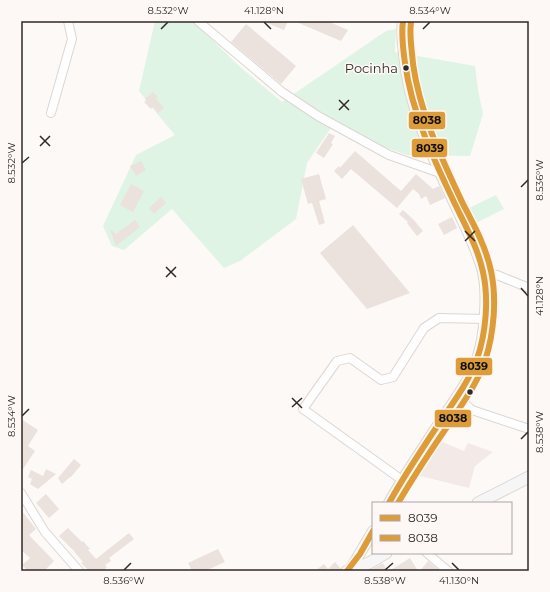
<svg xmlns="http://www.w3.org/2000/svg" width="550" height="592" font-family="Montserrat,sans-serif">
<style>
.education{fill:#f3e9e7}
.green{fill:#dff4e4}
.building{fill:#ebe1dd}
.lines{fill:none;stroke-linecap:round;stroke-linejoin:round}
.minor-casing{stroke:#dcd6d3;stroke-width:10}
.tertiary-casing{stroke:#dcd6d3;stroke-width:12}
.secondary-casing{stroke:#dcd6d3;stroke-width:13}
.minor{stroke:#fffefe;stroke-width:8}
.tertiary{stroke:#fffefe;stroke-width:10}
.secondary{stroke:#f7f6f7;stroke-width:11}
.bus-1-casing{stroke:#fdf8f6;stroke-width:9}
.bus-2-casing{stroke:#fdf8f6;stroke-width:9}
.bus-1{stroke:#dd9c38;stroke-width:6}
.bus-2{stroke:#dd9c38;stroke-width:6}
.ticks{fill:none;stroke:#322925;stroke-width:1.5}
.bus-dot{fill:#322925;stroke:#fdf8f6;stroke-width:1.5}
.labels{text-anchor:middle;stroke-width:3;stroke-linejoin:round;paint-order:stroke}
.bus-label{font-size:13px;fill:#322925;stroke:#fdf8f6;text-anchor:end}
.line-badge{stroke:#fdf8f6;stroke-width:1.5}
.pale-badge-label{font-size:11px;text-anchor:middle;font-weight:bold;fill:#111}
.neatline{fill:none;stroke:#322925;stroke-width:1.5}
.ticks-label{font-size:10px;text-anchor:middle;fill:#322925}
</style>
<rect width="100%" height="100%" fill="#fcf9f7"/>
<path class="education" d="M435,439L464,451L468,443L493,452L475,466L469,488L412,474Z"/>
<path class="green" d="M155,21H193L239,66L282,102L386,31L396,29L395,52L475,66L478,90L483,114L470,156L407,155L363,140L335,122L307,163L296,219L240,261L224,268L172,209L124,250L112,246L103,226L136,155L175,135L159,116L139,91Z
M496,195L504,209L472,225L465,210Z"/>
<path class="building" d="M262,21H288L284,30Z
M294,21H327L348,30L341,41Z
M246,24L296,66L281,84L231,42Z
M153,92L158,97L156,99L164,108L158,113L153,107L151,109L144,102L146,101L145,99Z
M329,133L335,136L331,143L333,144L324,158L316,153Z
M355,151L401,191L416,174L433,189L439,186L445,198L430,205L426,196L421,199L419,194L413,189L397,208L351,169L342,179L334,171L339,166L340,168Z
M141,161L146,170L136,176L130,166Z
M319,174L326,199L319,201L325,223L319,225L312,203L308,204L301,179Z
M131,184L144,191L133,212L120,205Z
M161,197L166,203L154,214L149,208Z
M403,210L413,219L423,231L417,236L407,223L408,222L399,214Z
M452,217L457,228L444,235L438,224Z
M135,220L140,227L116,246L110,229L116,234Z
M353,225L410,293L367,309L320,253Z
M21,419L38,430L28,446L35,451L21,472Z
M74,459L81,465L71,477H70L62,484L58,478Z
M46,469L56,474L38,489L30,484L32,479L28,477L31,470L43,476Z
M46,494L59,509L49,518L36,503Z
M21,510L36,529L29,535L54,561L44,571H28L22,565L30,558L21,550Z
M68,528L82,542L83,541L90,549L88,550L96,559L129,533L134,539L109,558L111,561L105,565L107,567L103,571H89L81,563L83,562L73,550L59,536Z
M218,549L225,562L205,571H192L188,563Z
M410,558L418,571H389Z
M428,561L440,571H420Z
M335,562L341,569L340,571H315L324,564L328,569Z
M383,563L387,571H368L372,569Z"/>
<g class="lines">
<defs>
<path id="minor" d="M198,21L282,92L318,116L389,155L440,173
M51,113L72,39L68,21
M483,274L497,275L529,288
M457,397L472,410L529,429
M402,480L303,409L337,361L350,358L381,380L393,377L424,328L439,318L485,319
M21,493L45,532L79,571
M427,553L448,571"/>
<path id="tertiary" d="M389,503C405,474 424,447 442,419C455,400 469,381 477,359C485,337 488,294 483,272C478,251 468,233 459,213C435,162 409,111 404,54C403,43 401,32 403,21
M350,570L373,531"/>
<path id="secondary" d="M478,503L529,477
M347,571L369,563L386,553"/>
</defs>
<use href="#minor" class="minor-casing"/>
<use href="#tertiary" class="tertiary-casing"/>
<use href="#secondary" class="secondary-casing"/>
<use href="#minor" class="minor"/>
<use href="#tertiary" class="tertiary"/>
<use href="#secondary" class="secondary"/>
<defs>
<path id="bus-1" d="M389,503C405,474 424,446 442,419C455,400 469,381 477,359C486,333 489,299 483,272C478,248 465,225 454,202C433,158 412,113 405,63C403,49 401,35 403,21
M347,571L360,554L373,531"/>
<path id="bus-2" d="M398,503C414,476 431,450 449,424C462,404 477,384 485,361C494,333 497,299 491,271C486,247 474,225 463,204C442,159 420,114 413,64C412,50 409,36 411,22"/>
</defs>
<use href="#bus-1" class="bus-1-casing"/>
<use href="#bus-2" class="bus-2-casing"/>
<use href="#bus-1" class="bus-1"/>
<use href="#bus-2" class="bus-2"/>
</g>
<path class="ticks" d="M264,22L271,29M161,29L168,22M423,29L430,22M339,100L349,110M339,110L349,100M40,136L50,146M40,146L50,136M22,163L29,157M521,187L528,180M465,231L475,241M465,241L475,231M166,267L176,277M166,277L176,267M521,288L528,296M292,398L302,408M292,407L302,398M22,416L29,409M521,439L528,432M452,563L459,570M124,570L131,563M385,570L393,563"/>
<g class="bus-dot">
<circle cx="406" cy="68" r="3.5"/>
<circle cx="470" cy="392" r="3.5"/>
</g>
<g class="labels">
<g class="bus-label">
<text x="398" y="73">Pocinha</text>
</g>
</g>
<g class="line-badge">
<rect x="408" y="111" width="38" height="19" rx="4" fill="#dd9c38"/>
<rect x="411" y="138" width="37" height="20" rx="4" fill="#dd9c38"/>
<rect x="455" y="357" width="38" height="19" rx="4" fill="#dd9c38"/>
<rect x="434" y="409" width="38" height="19" rx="4" fill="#dd9c38"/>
</g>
<g class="pale-badge-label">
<text x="427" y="124">8038</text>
<text x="430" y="152">8039</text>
<text x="474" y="370">8039</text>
<text x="453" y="422">8038</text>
</g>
<rect width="550" height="592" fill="none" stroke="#fdf8f6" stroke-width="44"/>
<rect x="372" y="502" width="140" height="52" fill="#fdf8f6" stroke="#aca5a2"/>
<rect x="380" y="515" width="20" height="6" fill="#dd9c38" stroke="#aca5a2"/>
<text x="408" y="522" font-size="12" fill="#322925">8039</text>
<rect x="380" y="535" width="20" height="6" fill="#dd9c38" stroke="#aca5a2"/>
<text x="408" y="542" font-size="12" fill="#322925">8038</text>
<rect x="22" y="22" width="506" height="548" class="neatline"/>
<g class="ticks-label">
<text x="168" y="14">8.532°W</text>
<text x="264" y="14">41.128°N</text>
<text x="430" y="14">8.534°W</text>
<text transform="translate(11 163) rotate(-90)" y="4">8.532°W</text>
<text transform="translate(539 180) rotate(-90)" y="4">8.536°W</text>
<text transform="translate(539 296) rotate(-90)" y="4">41.128°N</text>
<text transform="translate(11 416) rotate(-90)" y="4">8.534°W</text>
<text transform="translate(539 432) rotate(-90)" y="4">8.538°W</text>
<text x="124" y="584">8.536°W</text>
<text x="385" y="584">8.538°W</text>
<text x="459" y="584">41.130°N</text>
</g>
</svg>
